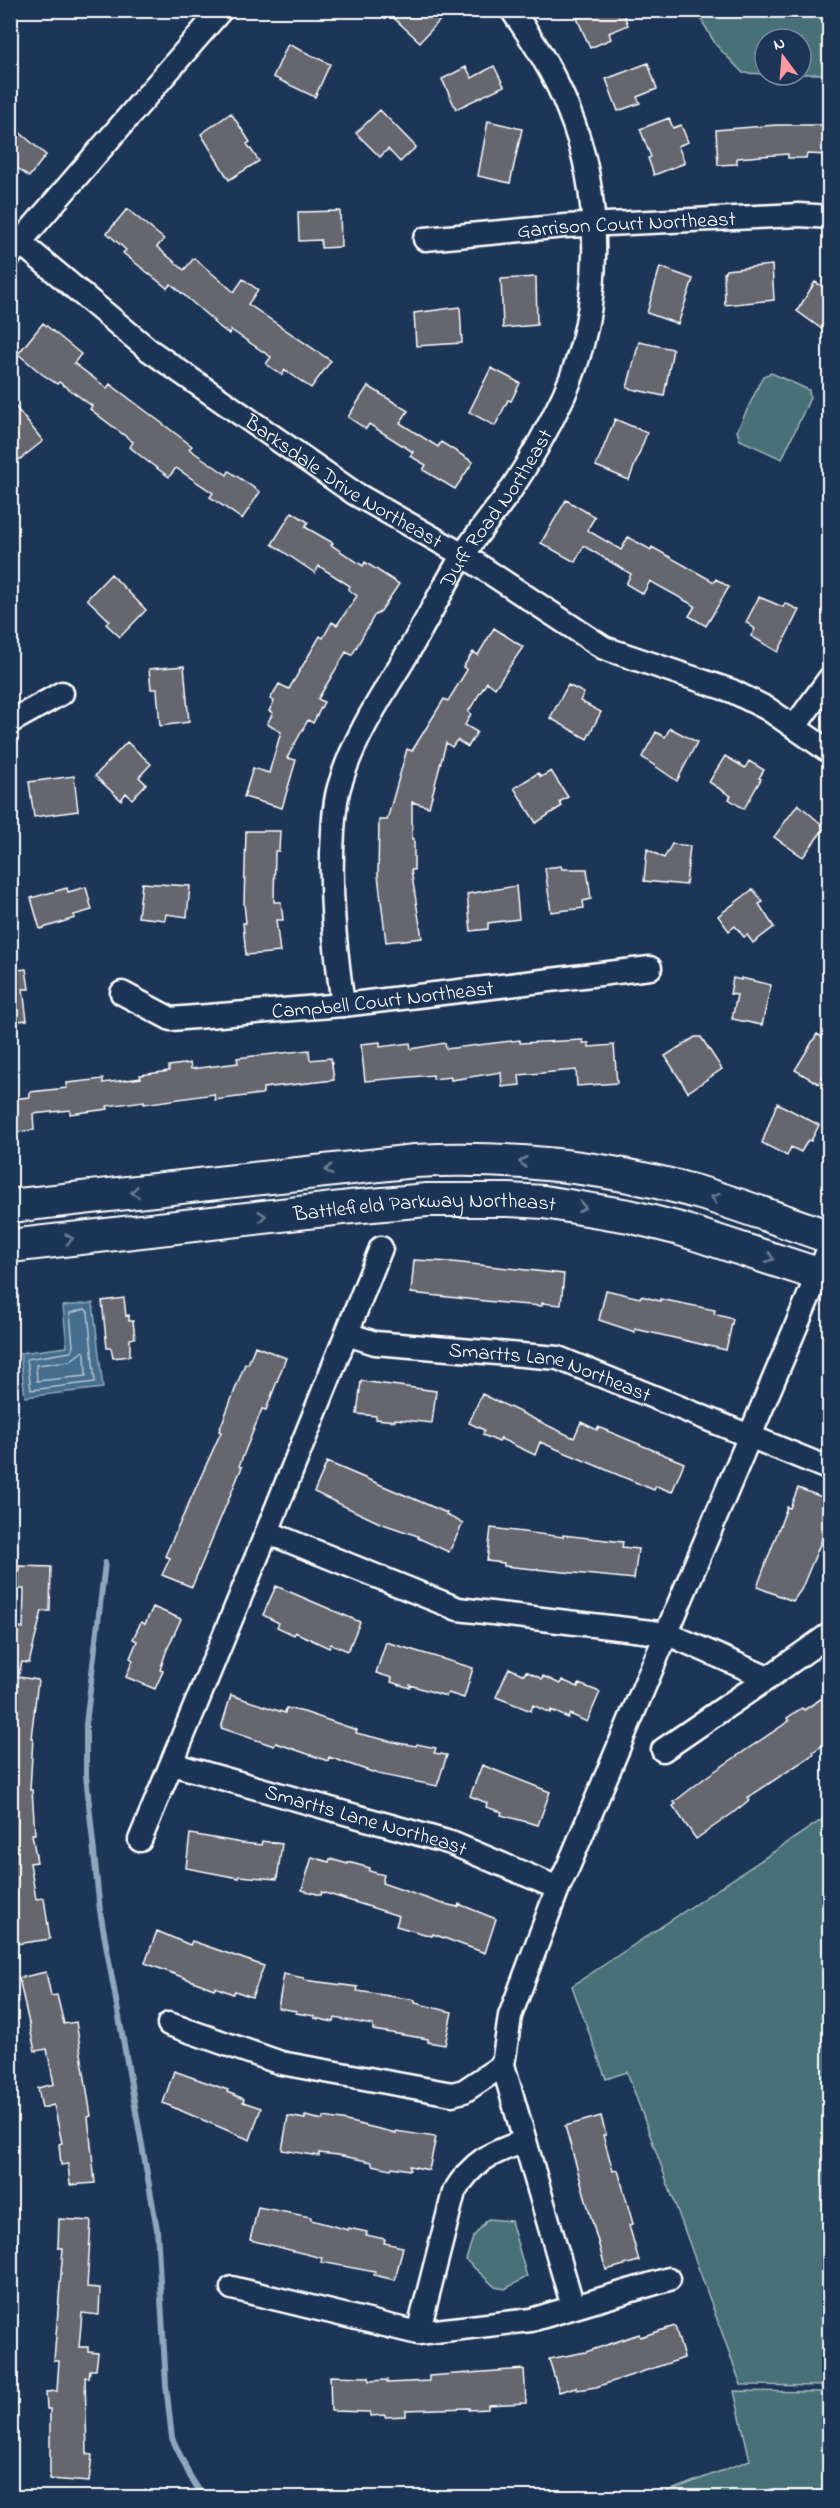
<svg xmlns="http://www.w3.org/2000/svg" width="840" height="2508" font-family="'Indie Flower',sans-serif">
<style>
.green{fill:#477176;stroke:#a3b8ba;stroke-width:1.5}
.water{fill:#456d8d;stroke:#8fa7bb;stroke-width:1.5}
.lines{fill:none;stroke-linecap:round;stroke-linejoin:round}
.shore{stroke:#b5c5d1;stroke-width:1.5}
.stream{stroke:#8fa7bb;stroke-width:6}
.building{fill:#65666e;stroke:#fff;stroke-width:1.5}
.minor-casing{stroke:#fff;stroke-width:27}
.secondary-casing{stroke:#fff;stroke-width:36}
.minor{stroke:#1d3557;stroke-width:22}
.secondary{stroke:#1d3557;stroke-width:32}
.oneway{stroke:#6c7c92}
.labels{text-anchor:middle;stroke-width:6;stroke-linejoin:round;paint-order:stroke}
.street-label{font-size:21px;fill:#fff;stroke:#1d3557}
</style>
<rect width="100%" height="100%" fill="#1d3557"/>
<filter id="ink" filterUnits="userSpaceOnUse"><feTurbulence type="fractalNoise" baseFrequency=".0167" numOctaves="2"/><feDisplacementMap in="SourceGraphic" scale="12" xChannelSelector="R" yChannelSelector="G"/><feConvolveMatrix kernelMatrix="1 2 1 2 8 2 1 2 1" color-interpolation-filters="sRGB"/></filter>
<g filter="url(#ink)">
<path class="green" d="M696,11H829V74H801V39H765V74L743,73L716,45Z
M771,373L809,390L810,398L782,459L740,440L737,431L763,376Z
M829,1815V2386L741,2385L627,2072L606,2079L572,1986Z
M488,2219L511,2221L527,2277L505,2289L495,2287L466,2260L473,2237Z
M734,2391L829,2392V2497H653L750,2460Z"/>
<path class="water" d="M93,1303L103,1388L25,1397L20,1353L67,1347L63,1306Z"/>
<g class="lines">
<path class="shore" d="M85,1309L88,1312L95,1382L31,1390L27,1359L71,1352L73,1346L70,1313Z
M83,1351L85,1353L86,1376L37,1381L36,1365L70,1361Z"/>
<path class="stream" d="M105,1563L86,1724V1775L100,1911L157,2229L166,2385L172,2438L190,2476L204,2498"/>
</g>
<path class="building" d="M385,10H434L442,18L420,42Z
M593,10H622L628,25L609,33L611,39L590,48L577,18Z
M288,44L330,64L315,97L273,77Z
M648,63L657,89L637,97L640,103L618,111L606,79Z
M494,66L504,86L456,109L442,79L466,67L472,78Z
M380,110L416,147L400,162L388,149L380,157L356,133Z
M231,113L250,142L247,144L259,161L229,180L201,134Z
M669,118L673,128L681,125L688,142L678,146L685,163L654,175L648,158L651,157L640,129Z
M488,121L522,129L510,183L478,176Z
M10,124L46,155L29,177L10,162Z
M776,125H830V155L807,154L806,158H788V154L737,158V164L718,165L716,130Z
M127,209L164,239L157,247L184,270L194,258L234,292L243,279L258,290L248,304L331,361L311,388L285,370L282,375L266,364L271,357L231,330L229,334L213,322L214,321L171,284L167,288L123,253L126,250L107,233Z
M340,211L341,247L321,248V240L299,241L298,212Z
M772,265L774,300L725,305L724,273L726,270Z
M660,267L693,279L678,324L647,313Z
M536,277L537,325L503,328L501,279Z
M815,282L830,291V335L797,311Z
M460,307L462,343L416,346L414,313Z
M43,323L81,354L74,363L107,388L110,384L192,446L189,449L227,475L229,471L260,492L242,519L210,497L213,493L176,468L169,477L143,458L130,447L133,442L90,409L92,406L59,382L57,384L42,374L18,354Z
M639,342L673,349L664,396L627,388Z
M491,368L520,383L511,401L508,400L495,426L469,412Z
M368,386L408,411L400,423L438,447L441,442L473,462L455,489L423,470L426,465L410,456L413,452L369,424L366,429L348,417Z
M10,400L43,441L19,460L10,448Z
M615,419L647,433L629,480L596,466Z
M566,500L595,517L587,530L621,550L628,537L651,550L652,547L714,582L716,579L729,587L706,626L689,616L695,606L650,581L643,594L626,584L631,574L584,546L575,562L541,543Z
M292,512L308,522L305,527L333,543L331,545L363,566L365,562L399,584L381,611L374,616L352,655L346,652L318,699L324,702L313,723L308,720L287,758L296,760L282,808L244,797L253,768L269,773L281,732L267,724L273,713L269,711L274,701L270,699L279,684L289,689L320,636L323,638L332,622L337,625L357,596L348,589L350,586L319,566L315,573L272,544Z
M111,574L146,610L120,637L106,624L110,621L87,599Z
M759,597L783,607L785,603L799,610L778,652L751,636L755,629L746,622Z
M494,628L523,647L495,688L487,682L468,712L471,714L465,725L477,732L468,747L457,740L452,747L446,743L429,807L412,802V839H414V870H411L422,938L386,942L378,875L379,820H387L407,749L412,751L444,699L448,701L467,670L463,667L473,652L478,655Z
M184,666L189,722L160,726L157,689H151L149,669Z
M568,685L584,693L580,701L601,712L587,739L550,718Z
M670,728L697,742L677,781L642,757L656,732L665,737Z
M127,742L151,764L139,777L146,784L132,799L126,793L121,800L95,776Z
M725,756L745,768L749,761L764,770L759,778L761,779L744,809L729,799L731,796L709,782Z
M551,771L568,797L559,802L562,806L536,823L514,788L538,773L541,777Z
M74,776L78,811L34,817L29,782Z
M798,804L825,827L803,857L774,837Z
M246,831H280L279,851H275L274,902H281L283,920H276L280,952L246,955L243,923H246L244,903Z
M672,844L690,846L686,885L644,881L647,849L664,858Z
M561,866L562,869H587L591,899L583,901L584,908L551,912L545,868Z
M142,883L190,886L187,917L166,914L165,920L138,917Z
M516,886L519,919L488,923V929L471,931L467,894Z
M86,887L92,910L74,915L75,918L40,929L31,898L67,888L68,892Z
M753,889L763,902L759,904L774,927L753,943L747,935L744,937L735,926L729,931L718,916Z
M26,969L29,989H23L27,1020L10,1022V971Z
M733,978L741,980V978L771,985L762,1025L732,1019L737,995L730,994Z
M817,1034L830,1042V1080L823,1077L819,1084L795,1070Z
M695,1037H701L722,1069L688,1092L665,1056Z
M520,1040V1043L583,1040V1043H589V1047L614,1045L617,1083L577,1086L576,1070L519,1075L520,1085L502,1087L501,1072L451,1080V1077L433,1079V1075L365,1081L361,1044L380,1042V1047L410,1043L411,1049L445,1043L446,1049Z
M309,1050L310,1060L331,1058L334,1080L263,1088V1093L261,1094L215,1100L214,1094L144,1104V1101L107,1106L108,1109L70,1114V1110L33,1114L34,1130L10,1133V1099L30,1097V1092L67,1088V1083L103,1079V1083L141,1078L140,1075L169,1071V1066L190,1063L191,1069L238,1063L237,1058Z
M777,1103L819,1125L811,1141L808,1140L801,1152L791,1147L787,1156L762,1143Z
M414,1260L452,1262L564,1274L561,1305L542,1303V1306L504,1303L411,1293Z
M606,1290L640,1298L641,1296L660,1301V1299L715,1310L714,1314L733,1319L726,1350L653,1333L635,1329V1332L599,1320Z
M124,1298L126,1316L129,1315V1321H133L135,1338L130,1339V1356L113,1358L111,1348H107L102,1301Z
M255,1346L286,1358L266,1410L262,1409L239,1466L242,1467L192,1587L162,1575L170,1558L165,1556L221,1432L219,1431L245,1364H248Z
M361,1381L436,1391L432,1423L395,1419V1421L376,1419V1416L357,1414Z
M482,1394L574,1438L581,1422L597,1430L598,1427L684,1463L672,1492L656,1486L654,1490L540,1442L535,1455L501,1439V1437L499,1442L483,1435L484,1430L469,1423Z
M327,1462L447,1513L446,1515L463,1523L449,1552L418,1538V1536L380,1523L314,1492Z
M798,1488L830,1500V1520L801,1590L793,1601L757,1587L787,1507L790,1508Z
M491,1528L563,1537V1535L623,1542L622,1547L638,1549L634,1579L504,1566V1563L487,1561Z
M19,1566L51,1567L50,1611H42L29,1663L22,1662L18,1677L38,1680L31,1738H33L30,1790H32L35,1834H32L37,1862L30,1863L36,1899L44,1898L50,1939L16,1944L13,1923L10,1924V1625L23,1628L24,1589H19Z
M276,1586L360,1622L348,1651L331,1644L329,1648L295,1632L294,1635L277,1627L279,1623L263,1615Z
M153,1607L181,1619L166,1652L160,1670L163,1671L155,1689L126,1677L133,1660L130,1658L137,1641L133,1639L141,1622L145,1624Z
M386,1642L473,1668L464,1698L448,1693L446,1696L410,1685V1688L391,1682L392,1678L376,1673Z
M509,1668L524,1675L526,1671L542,1679L543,1676L560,1684L562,1680L578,1687L579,1684L600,1692L587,1722L570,1714L568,1718L551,1710L550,1713L533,1705L531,1711L496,1697Z
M830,1693V1740L813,1752L814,1754L747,1798L749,1800L733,1813L696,1839L673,1806L676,1804L674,1802L706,1777L789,1721L787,1718L802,1708L804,1710Z
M231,1695L285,1713L286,1708L304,1712L357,1730L356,1733L398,1743L416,1746L417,1744L436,1748L434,1753L447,1755L437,1786L378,1774L329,1757L328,1761L276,1743L274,1746L221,1728Z
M482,1765L550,1792L538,1825L501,1815L502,1812L486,1807L487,1803L470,1796Z
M190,1834L242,1843L261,1845L262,1841L282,1844L277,1879L239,1876V1878L186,1868Z
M312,1857L329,1862L330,1859L348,1864V1862L370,1868L369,1871L384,1875L382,1883L440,1903L458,1907L459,1904L496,1919L485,1953L433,1934L432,1936L396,1926L399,1916L322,1892L321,1895L302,1890Z
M157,1931L190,1945L192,1941L264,1966L252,1997L235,1991L233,1994L215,1987L214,1989L145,1963Z
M46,1972L51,1996L57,1995L64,2024L76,2022L91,2116L88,2117L95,2183L70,2185L68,2164L61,2165L59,2144L62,2143L54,2105L42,2108L38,2088L54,2084L47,2049L35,2051L19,1978Z
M284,1974L304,1978V1980L358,1987L357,1991L415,2000V2003L452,2012L445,2045L428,2042V2039L373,2030V2025L335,2018L334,2022L314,2018L315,2016L296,2013V2011L278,2008Z
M174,2071L228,2090L227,2092L244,2099L243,2102L261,2108L250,2140L163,2103Z
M288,2116L305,2119V2116L323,2120L324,2117L342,2120L396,2133V2131L436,2137L429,2170L410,2166V2170L392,2167L391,2169L372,2165V2162L338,2155L319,2153V2156L282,2150Z
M601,2116L606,2135H603L613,2171L618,2170L633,2224L629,2225L639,2261L606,2270L565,2126Z
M258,2207L311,2217V2220L348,2230V2228L367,2232L366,2235L385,2239L384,2243L403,2247L395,2280L374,2275L375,2272L321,2262L322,2258L250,2240Z
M59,2219L91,2221L87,2287L100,2288L99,2315L82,2313L79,2347H88V2352L98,2353L96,2370H90L89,2378L85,2377L87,2454L92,2455L89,2482L50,2479V2409H47L46,2392L57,2391L59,2361H54L63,2248H58Z
M675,2326L684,2358L596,2387L577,2390L576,2387L559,2392L549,2359L586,2352L639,2334L640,2337Z
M524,2369L526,2403L488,2405V2409L469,2410V2408L406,2410V2416L385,2417V2415L370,2416V2412L331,2411L330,2376L369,2377V2381L387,2380V2383L429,2381V2376Z"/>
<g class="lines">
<defs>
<g id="minor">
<path id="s1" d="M10,234L149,350L354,493L463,555L604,648L732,691L768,709L830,752"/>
<path id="s2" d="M425,239L565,226L799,215L830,217"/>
<path d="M10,256L20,242L221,10"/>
<path d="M10,722L62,693"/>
<path d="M795,726L830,678"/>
<path id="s3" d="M122,993L171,1019L343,1005L650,968"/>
<path id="s4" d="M343,1005C335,947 329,890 333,832C334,816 335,799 340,784C354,737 382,696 407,654C426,622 443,587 463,555C477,534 493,514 508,494C529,463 548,429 564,395C603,309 604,196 568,109C554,73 534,42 512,10"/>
<path id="s5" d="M347,1334L375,1343L558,1358L830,1469"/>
<path d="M267,1532L458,1609L668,1634L768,1678L830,1634"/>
<path d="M663,1750L768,1678"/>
<path id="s6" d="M172,1764L451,1843L558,1888"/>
<path d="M140,1840L267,1532L381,1248"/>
<path d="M169,2024L281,2063L452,2094L464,2091L503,2065"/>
<path d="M232,2288L418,2333L531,2320L669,2279"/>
<path d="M573,2307L503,2065L510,2016L558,1888L568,1867L830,1246"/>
<path d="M418,2333L454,2192C473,2161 490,2153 523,2142"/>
</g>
<g id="secondary">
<path d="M10,1206L415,1161C512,1156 610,1167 704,1194C747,1207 788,1223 830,1237"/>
<path id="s7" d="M10,1246L351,1207L427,1200H509L544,1202L629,1216L680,1229L830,1278"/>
</g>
</defs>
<use href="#minor" class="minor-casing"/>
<use href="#secondary" class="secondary-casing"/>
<use href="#minor" class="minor"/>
<use href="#secondary" class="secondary"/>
</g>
<defs><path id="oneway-chevron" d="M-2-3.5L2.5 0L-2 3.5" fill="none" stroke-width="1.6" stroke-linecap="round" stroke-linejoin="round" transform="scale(1.5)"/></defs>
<g class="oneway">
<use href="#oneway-chevron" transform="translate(523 1162) rotate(-176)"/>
<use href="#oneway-chevron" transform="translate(329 1170) rotate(174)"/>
<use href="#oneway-chevron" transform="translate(135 1192) rotate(174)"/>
<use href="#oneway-chevron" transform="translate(715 1198) rotate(-163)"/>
<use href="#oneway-chevron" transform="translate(582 1207) rotate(9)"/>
<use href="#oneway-chevron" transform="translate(262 1216) rotate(-7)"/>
<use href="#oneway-chevron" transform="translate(69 1239) rotate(-7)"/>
<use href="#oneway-chevron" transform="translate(770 1258) rotate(20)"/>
</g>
</g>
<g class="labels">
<g class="street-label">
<text dy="7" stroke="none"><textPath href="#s2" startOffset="202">Garrison Court Northeast</textPath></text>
<text dy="7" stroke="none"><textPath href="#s1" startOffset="416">Barksdale Drive Northeast</textPath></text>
<text dy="7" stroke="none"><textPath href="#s4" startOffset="540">Duff Road Northeast</textPath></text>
<text dy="7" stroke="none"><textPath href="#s3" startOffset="268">Campbell Court Northeast</textPath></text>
<text dy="7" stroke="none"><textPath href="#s7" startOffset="417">Battlefield Parkway Northeast</textPath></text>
<text dy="7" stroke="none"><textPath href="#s5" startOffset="208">Smartts Lane Northeast</textPath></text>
<text dy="7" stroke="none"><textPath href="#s6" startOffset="202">Smartts Lane Northeast</textPath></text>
</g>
</g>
<rect width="840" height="2508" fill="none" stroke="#1d3557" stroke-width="36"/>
<rect x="18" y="18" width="804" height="2472" fill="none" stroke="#fff" stroke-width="2" filter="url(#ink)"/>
<g transform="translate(783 57) rotate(344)"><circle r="28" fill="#1d3557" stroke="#77869a" stroke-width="1.5"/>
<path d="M0-4.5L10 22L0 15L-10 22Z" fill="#ff9aa2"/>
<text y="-9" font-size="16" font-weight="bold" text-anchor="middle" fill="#ffffff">N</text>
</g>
</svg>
